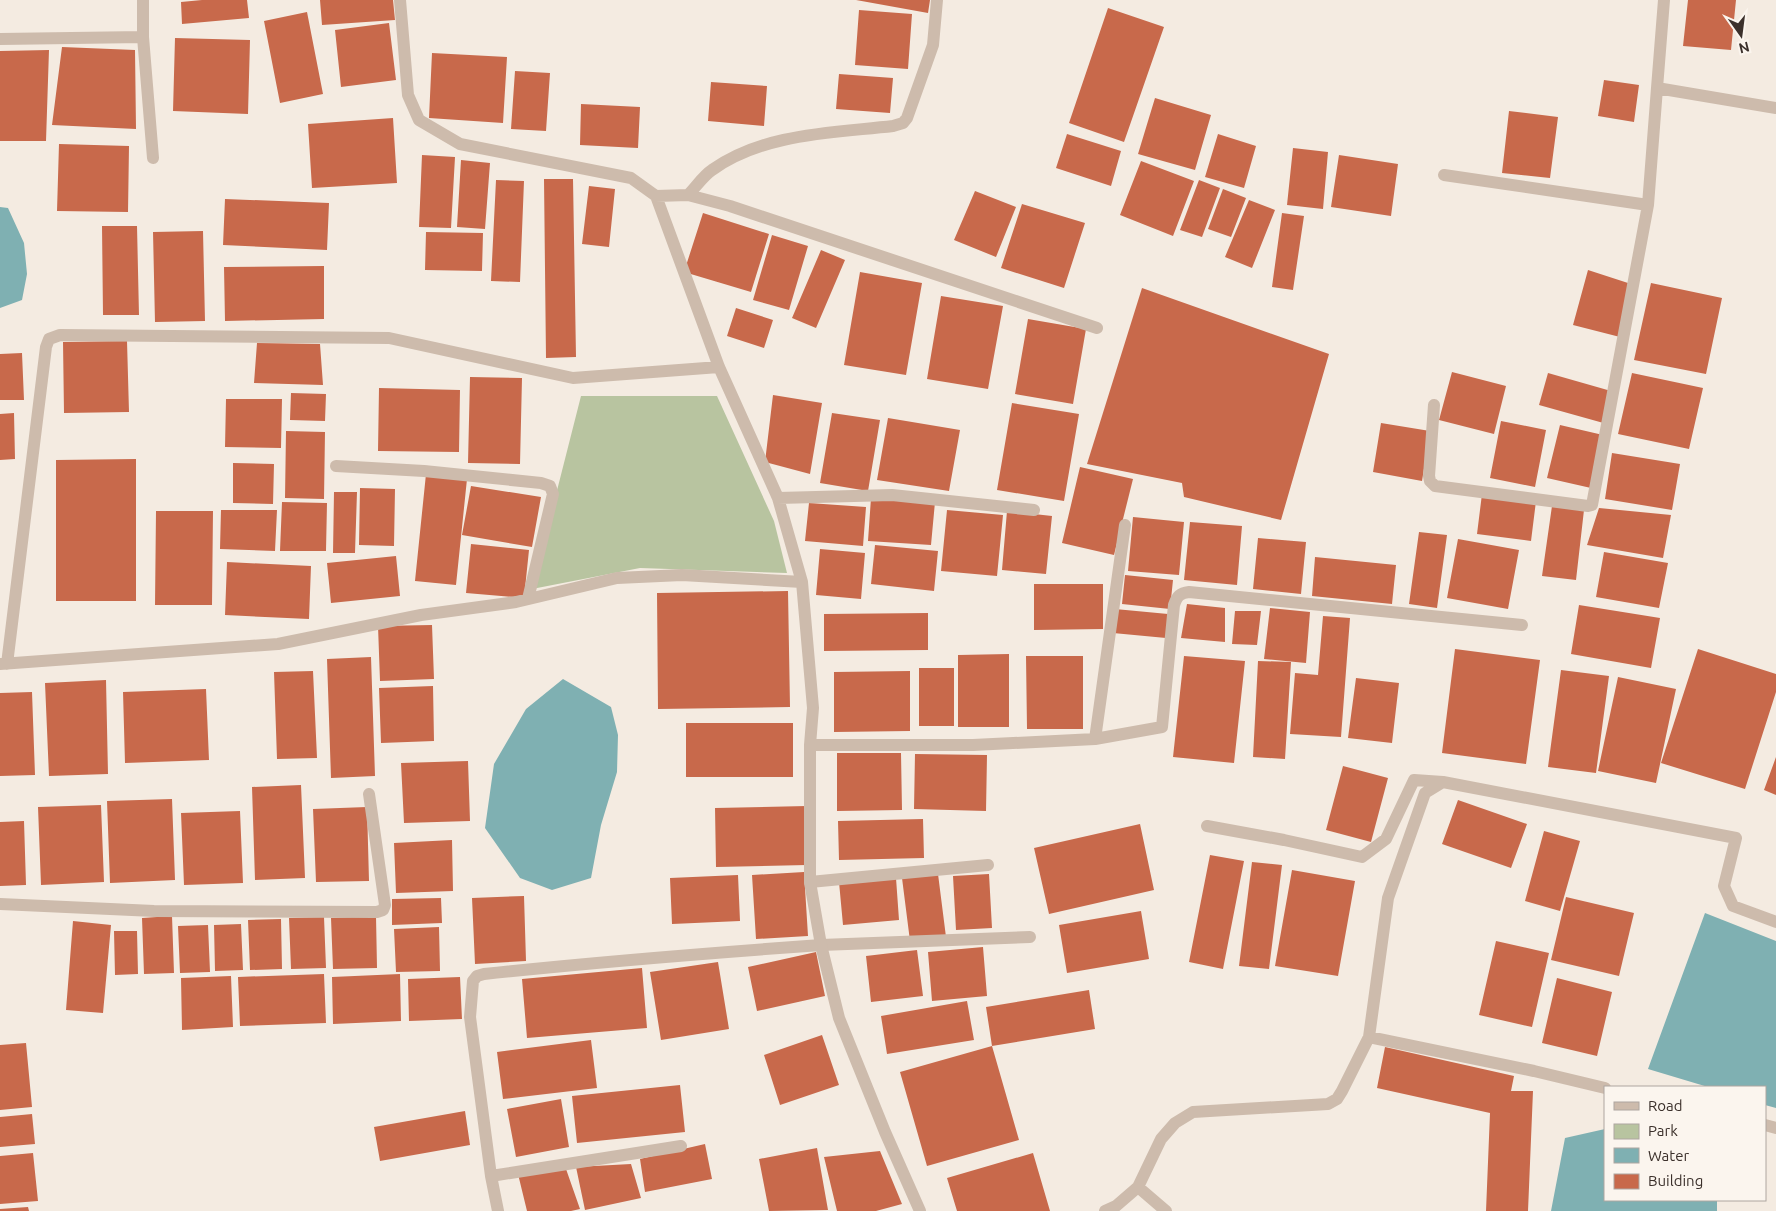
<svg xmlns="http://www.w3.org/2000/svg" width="1776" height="1211" font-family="Ubuntu,sans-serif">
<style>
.green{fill:#b8c4a0}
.water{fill:#7fb0b2}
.building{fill:#c8694b}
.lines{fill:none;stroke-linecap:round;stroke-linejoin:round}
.lane{stroke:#cdbbac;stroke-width:12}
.street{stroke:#cdbbac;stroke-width:12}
</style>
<rect width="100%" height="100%" fill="#f4ebe1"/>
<path class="green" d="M581,396H717L774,521L787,573L640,568L532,589Z"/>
<path class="water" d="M0,207L8,208L24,243L27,274L22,300L0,308Z
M563,679L611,707L618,735L617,772L601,825L591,878L552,890L520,878L485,828L494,764L526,709Z
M1705,913L1776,941V1108L1765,1105V1087H1708L1648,1069Z
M1605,1129V1200H1717V1211H1551L1565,1138Z"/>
<path class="building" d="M202,0H247L249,18L182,24L181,2Z
M320,0H393L395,20L322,25Z
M856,0H930L928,13Z
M1688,0H1736L1731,50L1683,46Z
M1108,8L1164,27L1124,142L1069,123Z
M859,10L912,14L908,69L855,65Z
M307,12L323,94L280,103L264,21Z
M389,23L396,80L341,87L335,30Z
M175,38L250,40L248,114L173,111Z
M62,47L135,50L136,129L52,125Z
M49,50L46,141H0V51Z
M432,53L507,57L503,123L429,118Z
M515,71L550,73L546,131L511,129Z
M839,74L893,78L890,113L836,109Z
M1604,80L1639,85L1634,122L1598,116Z
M711,82L767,86L764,126L708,121Z
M1155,98L1211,115L1195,170L1138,154Z
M581,104L640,107L638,148L580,145Z
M1509,111L1558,117L1550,178L1502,173Z
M393,118L397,183L312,188L308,124Z
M1067,134L1121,151L1111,186L1056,168Z
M1218,134L1256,146L1244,188L1205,177Z
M59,144L129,146L128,212L57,211Z
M1293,148L1328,152L1323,209L1287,205Z
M422,155L455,157L451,228L419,227Z
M1339,155L1398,164L1391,216L1331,207Z
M461,160L490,163L485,229L457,227Z
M1141,161L1194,181L1173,236L1120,215Z
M544,179H573L576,357L546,358Z
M496,180L524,181L520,282L491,281Z
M1199,180L1220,188L1202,237L1180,230Z
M589,186L615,189L609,247L582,244Z
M1223,189L1246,198L1231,237L1208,229Z
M975,191L1016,207L996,257L954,240Z
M225,199L329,203L327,250L223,245Z
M1249,200L1275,210L1252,268L1225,257Z
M1022,204L1085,223L1064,288L1001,268Z
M703,213L769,234L751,292L684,272Z
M1282,213L1304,216L1293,290L1272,287Z
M102,226H137L139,315H103Z
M203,231L205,321L155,322L153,232Z
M426,232L483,233L482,271L425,270Z
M772,235L808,246L789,310L753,300Z
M821,250L845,260L816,328L792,318Z
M324,266V319L225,321L224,267Z
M1588,270L1628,283L1620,337L1573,325Z
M860,272L922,283L906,375L844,365Z
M1651,283L1722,298L1706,374L1634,360Z
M1142,288L1329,354L1281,520L1184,497L1182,483L1087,464Z
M941,296L1003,306L988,389L927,379Z
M736,308L773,320L764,348L727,336Z
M1028,319L1086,329L1073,404L1015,394Z
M127,341L129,412L64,413L63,342Z
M257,343L320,344L323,385L254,383Z
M22,353L24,400H0V354Z
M1452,372L1506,386L1494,434L1439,420Z
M1548,373L1611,391L1607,424L1539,405Z
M1632,373L1703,388L1689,449L1618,434Z
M470,377L522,378L520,464L468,463Z
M379,388L460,390L459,452L378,451Z
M291,393L326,394L325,421L290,420Z
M773,395L822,403L810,474L765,462Z
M226,399H282L281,448L225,447Z
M1012,403L1079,414L1064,501L997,490Z
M14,413L15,459L0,460V414Z
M832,413L880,420L868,491L820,483Z
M888,418L960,430L949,491L877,480Z
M1501,421L1546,430L1535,487L1490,478Z
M1381,423L1430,431L1422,481L1373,472Z
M1560,425L1603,435L1591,488L1547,478Z
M286,431L325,432L324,499L285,498Z
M1612,453L1680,464L1672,510L1605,499Z
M136,459V601H56V460Z
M233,463L274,464L273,504L233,503Z
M1080,467L1133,479L1114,555L1062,543Z
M426,474L467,479L456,585L415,581Z
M471,486L541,497L532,547L462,535Z
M360,488L395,489L394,546L359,545Z
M334,492H357L355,553H333Z
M1482,494L1536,501L1531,541L1477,534Z
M871,498L935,502L931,545L868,541Z
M282,502L327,503L326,551H280Z
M809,503L866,507L863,546L805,541Z
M1552,506L1584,510L1576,580L1542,576Z
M1599,508L1671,515L1663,558L1587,545Z
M221,510H277L275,551L220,549Z
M947,510L1003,515L997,576L941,571Z
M156,511H213L212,605H155Z
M1007,511L1052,516L1046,574L1002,570Z
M1133,517L1184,522L1179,575L1128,571Z
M1190,522L1242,526L1237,585L1184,580Z
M1419,532L1447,535L1437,608L1409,604Z
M1258,538L1306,542L1301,594L1253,589Z
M1458,539L1519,550L1508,609L1447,598Z
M471,544L529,550L524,598L466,593Z
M875,545L938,551L934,591L871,584Z
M820,549L865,553L861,599L816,595Z
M1604,552L1668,563L1659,608L1596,597Z
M396,556L400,596L331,603L327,563Z
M1315,557L1396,565L1392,604L1312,596Z
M227,562L311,566L309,619L225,615Z
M1125,575L1173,580L1170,609L1122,604Z
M1034,584H1103V629L1034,630Z
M788,591L790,707L658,709L657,593Z
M1187,604L1225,608V642L1181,638Z
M1579,605L1660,618L1651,668L1571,654Z
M1270,608L1310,612L1306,663L1264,659Z
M1115,609L1168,614L1166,638L1113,633Z
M1235,611H1261L1257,645L1232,644Z
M928,613V650L824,651V614Z
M1323,616L1350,618L1341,737L1290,734L1295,673L1318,675Z
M432,625L434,679L380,681L378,626Z
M1455,649L1540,660L1526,764L1442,753Z
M1698,649L1776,674V692L1745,789L1661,763Z
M1009,654V727H958V655Z
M1026,656H1083V729H1027Z
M1184,656L1245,661L1234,763L1173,757Z
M371,657L375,776L331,778L327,659Z
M1258,661L1291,662L1285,759L1253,757Z
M919,668H954V726H919Z
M1561,670L1609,676L1596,773L1548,767Z
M313,671L317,758L277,759L274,672Z
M910,671V731L834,732V672Z
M1618,677L1676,689L1656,783L1598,771Z
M1356,678L1399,683L1392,743L1348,738Z
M106,680L108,774L49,776L45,683Z
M433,686L434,741L381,743L379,688Z
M206,689L209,760L125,763L123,692Z
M32,692L35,775L0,776V693Z
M686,723H793V777H686Z
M837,753H901L902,810L837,811Z
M915,754L987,755L986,811L914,809Z
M1776,757V795L1764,790Z
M468,761L470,821L404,823L401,763Z
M1343,766L1388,778L1371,842L1326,830Z
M301,785L305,878L255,880L252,787Z
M172,799L175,880L110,883L107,801Z
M1458,800L1527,824L1511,868L1442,844Z
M101,805L104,882L41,885L38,807Z
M807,806V865L716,867L715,808Z
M367,807L369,881L316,882L313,809Z
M240,811L243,883L184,885L181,813Z
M923,819L924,858L839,860L838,821Z
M24,821L26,885L0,886V822Z
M1140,824L1154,890L1049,914L1034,848Z
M1544,831L1580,841L1560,911L1525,901Z
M452,840L453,891L396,893L394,843Z
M1210,855L1244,861L1223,969L1189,962Z
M1252,862L1282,865L1269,969L1239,966Z
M1292,870L1355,881L1338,976L1275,966Z
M804,872L808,936L756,939L752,875Z
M938,874L946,937L910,941L902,878Z
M989,874L992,928L956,930L953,876Z
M738,875L740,921L672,924L670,878Z
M896,878L899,920L843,925L839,882Z
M524,896L526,961L475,964L472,898Z
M1566,897L1634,913L1619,976L1551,960Z
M441,898L442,923L392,925V899Z
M1141,911L1149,959L1067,973L1059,925Z
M172,916L174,973L144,974L142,918Z
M376,916L377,968L333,969L331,918Z
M324,917L326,968L291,969L289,918Z
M281,919L282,969L250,970L248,920Z
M73,921L111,925L103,1013L66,1010Z
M241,924L243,970L215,971L214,925Z
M208,925L210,972L180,973L178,926Z
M439,927L440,971L396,972L394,929Z
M114,931H137L138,974L115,975Z
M1496,941L1549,953L1532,1027L1479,1015Z
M983,947L987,996L932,1001L928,952Z
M917,950L923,996L871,1002L866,956Z
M816,952L825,996L757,1011L748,967Z
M718,962L729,1029L661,1040L650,972Z
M642,968L647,1028L527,1038L522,979Z
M324,974L326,1023L240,1026L238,977Z
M400,974L401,1021L333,1024L332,977Z
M231,976L233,1027L182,1030L181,978Z
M460,977L462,1019L409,1021L408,979Z
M1557,978L1612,992L1597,1056L1542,1043Z
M1089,990L1095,1029L992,1046L986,1007Z
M967,1001L974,1040L887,1054L881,1016Z
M822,1035L839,1085L780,1105L764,1055Z
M591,1040L597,1088L503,1099L497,1052Z
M26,1043L32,1107L0,1110V1045Z
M992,1046L1019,1140L927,1166L900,1072Z
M1385,1047L1514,1076L1511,1091H1533L1528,1211H1486L1490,1113L1377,1088Z
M680,1085L685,1132L577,1143L572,1096Z
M561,1099L569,1147L516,1157L507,1109Z
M465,1111L470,1145L380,1161L374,1127Z
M32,1114L35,1144L0,1147V1117Z
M705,1144L712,1179L645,1192L640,1159Z
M817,1148L828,1210L769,1211L759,1159Z
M880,1151L902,1204L876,1211H837L824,1157Z
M33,1153L38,1201L0,1204V1156Z
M1033,1153L1050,1211H957L947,1178Z
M631,1164L641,1198L585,1210L576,1167Z
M566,1169L580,1209L571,1211H527L518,1174Z
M28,1207L29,1211H0V1209Z"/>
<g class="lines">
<path class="lane" d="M810,882L988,865
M821,945L1030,937"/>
<path class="street" d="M143,0V37L153,158
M400,0L408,95L419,120L460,144L631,178L656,196L719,367L778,498L802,582L813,708L810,745V882L821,945L839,1018L885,1132L920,1211
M1664,0L1657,88L1776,108
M0,39L143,37
M1444,175L1648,205
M688,195C696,187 703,176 712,170C764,133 832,133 893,126L903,123L907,118L933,45L937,0
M656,196L688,195L730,206L1097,328
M1434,405L1429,476L1430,481L1435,486L1588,506L1592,505L1648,205L1657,88
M336,466L424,471L541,483L550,486L553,494L528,599
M778,498L892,495L1034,510
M0,664L278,644L421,615L516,602L617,578L682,575L802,582
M7,664L46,347L49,339L60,335L389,338L573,378L719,367
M1095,739L1125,525
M810,745H973L1095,739L1162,727L1174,605C1177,596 1180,593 1189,592L1522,625
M1207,826L1284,840L1362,857L1386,839L1414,780L1443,782
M0,904L154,911L377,912L383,910L385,905L369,794
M1369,1037L1388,898L1425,793L1443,782L1736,838L1724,886L1733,906L1776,922
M1765,1125L1776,1128
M491,1176L681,1146
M1138,1187L1166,1211
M498,1211L491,1176L470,1017L473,981L477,976L484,974C596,962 709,953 821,945
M1105,1211L1116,1206L1138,1187L1161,1139L1175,1123L1193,1112L1328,1104L1337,1099L1342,1091L1369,1037L1534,1071L1605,1088"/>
</g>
<rect x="1604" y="1086" width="162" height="115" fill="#fbf5ee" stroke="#aea6a0"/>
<rect x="1614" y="1102" width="25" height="8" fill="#cdbbac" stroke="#aea6a0"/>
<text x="1648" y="1111" font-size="15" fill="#3b302b">Road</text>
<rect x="1614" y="1124" width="25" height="15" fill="#b8c4a0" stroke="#aea6a0"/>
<text x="1648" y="1136" font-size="15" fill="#3b302b">Park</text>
<rect x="1614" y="1148" width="25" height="15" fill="#7fb0b2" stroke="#aea6a0"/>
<text x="1648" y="1161" font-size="15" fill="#3b302b">Water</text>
<rect x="1614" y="1174" width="25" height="15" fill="#c8694b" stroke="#aea6a0"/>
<text x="1648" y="1186" font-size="15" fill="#3b302b">Building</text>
<g transform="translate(1741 35) rotate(166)" stroke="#fbf5ee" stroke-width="4" paint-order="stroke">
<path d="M0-4L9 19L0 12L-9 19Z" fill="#3b302b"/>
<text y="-8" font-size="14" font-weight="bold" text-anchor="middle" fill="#3b302b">N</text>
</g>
</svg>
